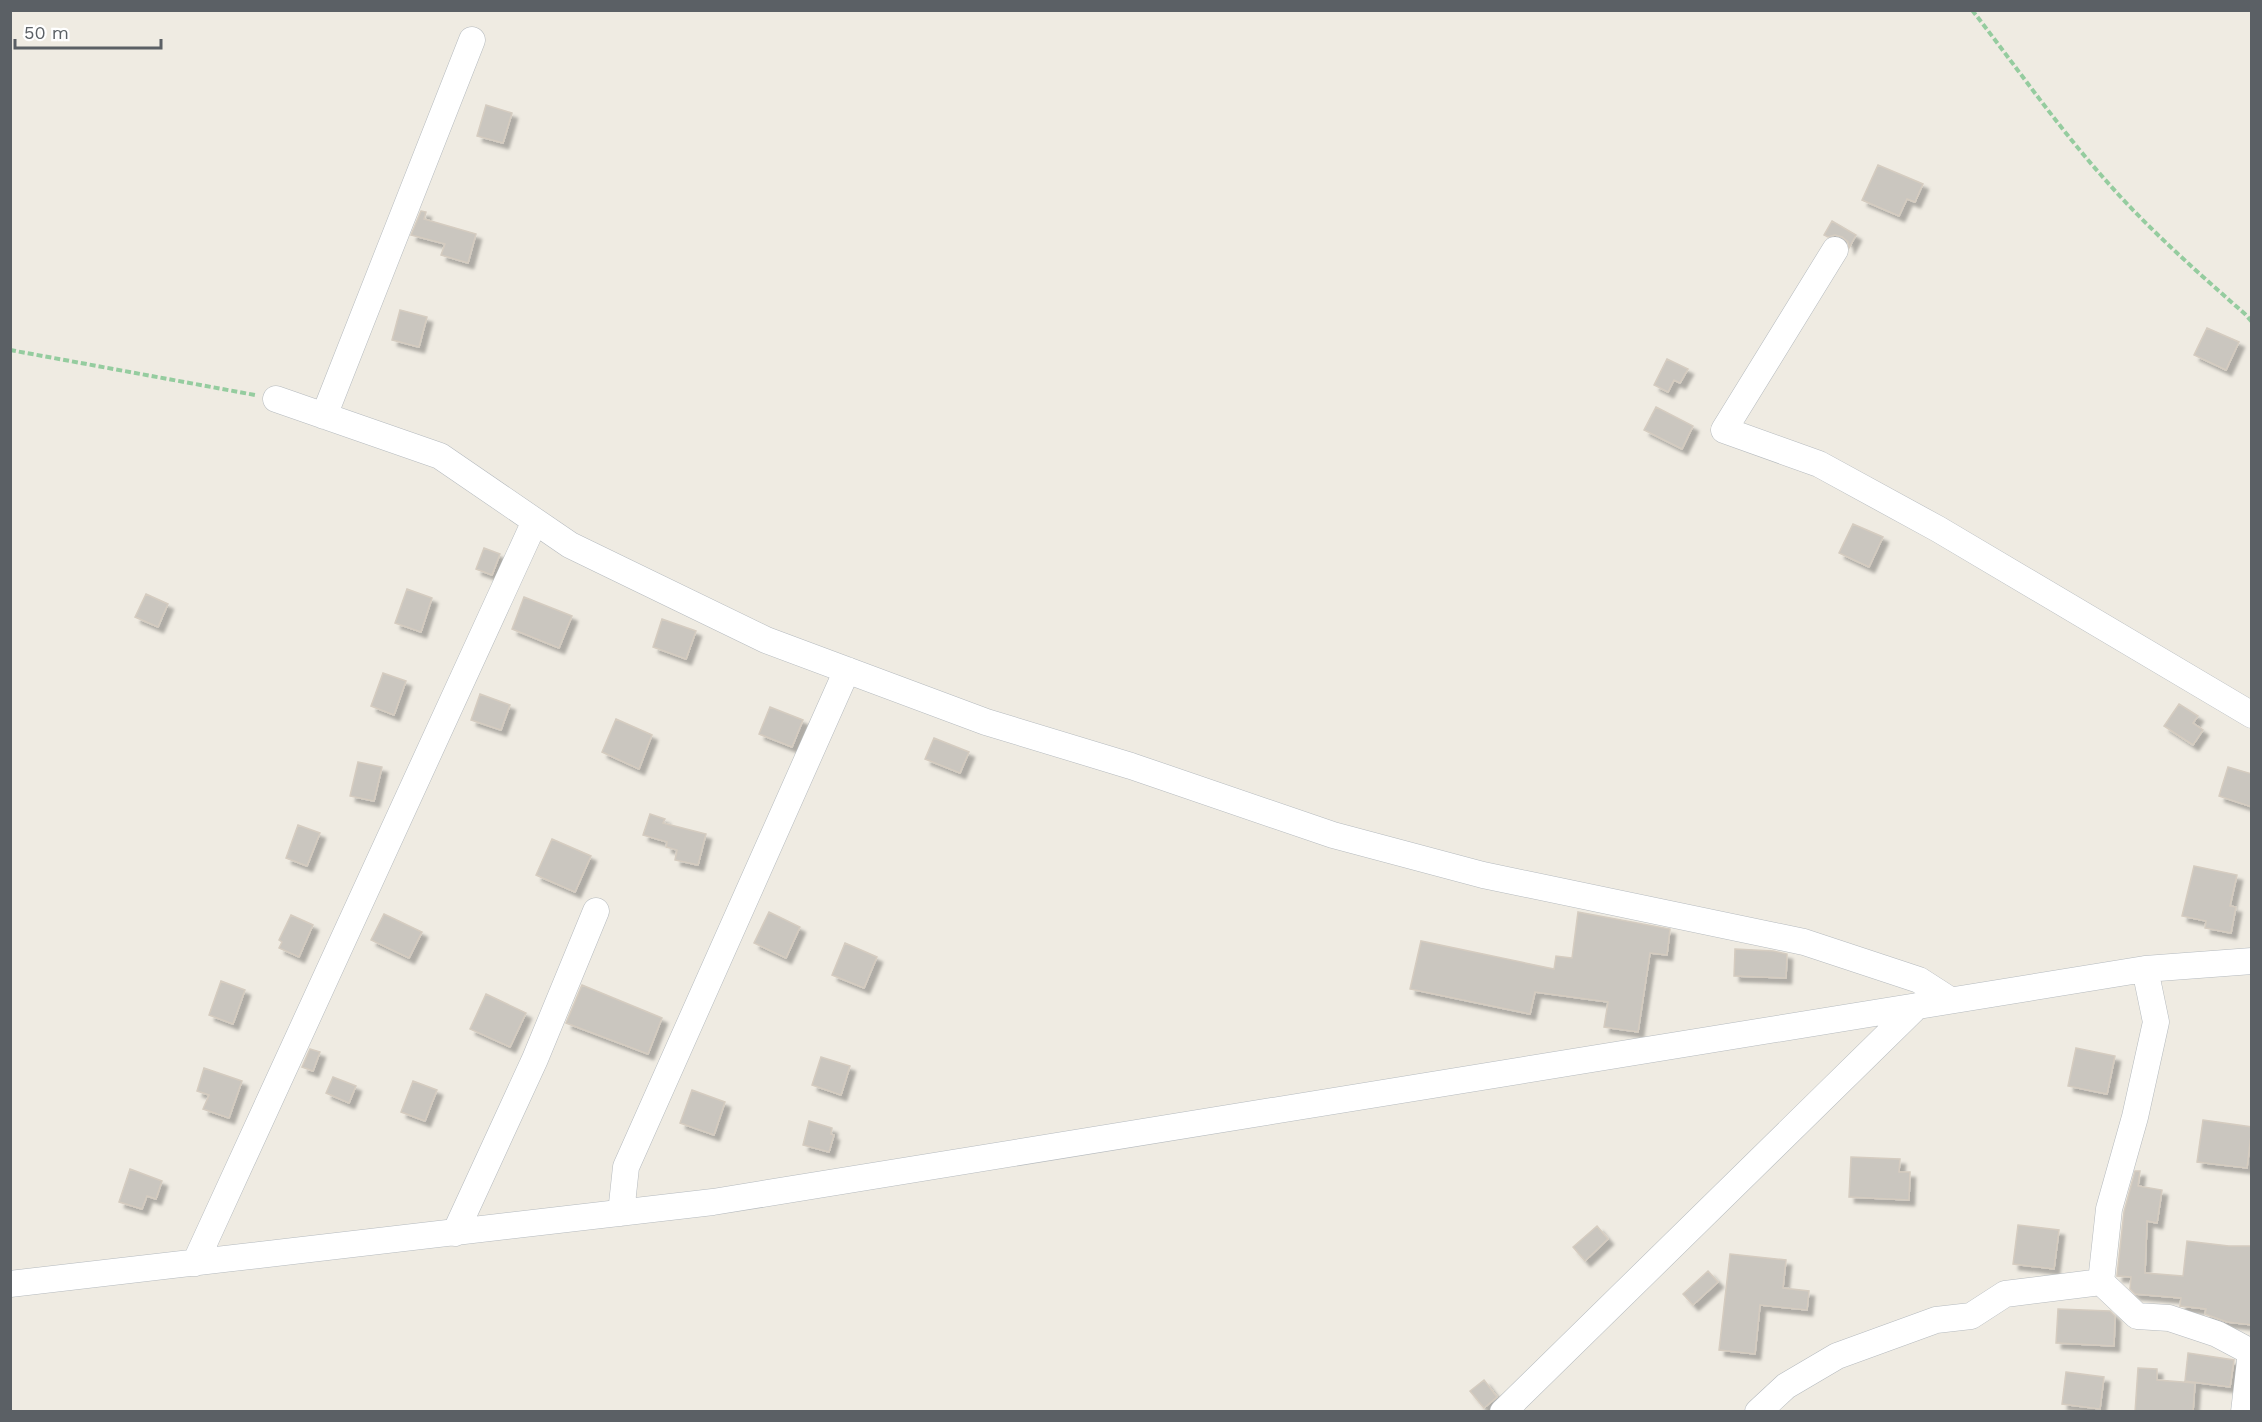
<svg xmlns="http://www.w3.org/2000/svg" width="2262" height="1422" font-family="'Work Sans',sans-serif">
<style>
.building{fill:#cac6bf;stroke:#d5ccc0;stroke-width:1.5;filter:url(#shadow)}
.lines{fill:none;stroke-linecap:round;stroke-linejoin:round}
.minor-casing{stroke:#b5babe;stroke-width:27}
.path{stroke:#95cc9f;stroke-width:4;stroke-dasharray:6 3;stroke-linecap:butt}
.minor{stroke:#fff;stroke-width:26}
</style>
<defs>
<filter id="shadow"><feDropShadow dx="5.5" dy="5.5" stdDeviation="1.5" flood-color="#0004"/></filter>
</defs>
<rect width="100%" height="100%" fill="#efebe2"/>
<path class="building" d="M486,105L512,113L503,143L477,136Z
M1878,165L1923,184L1915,202L1907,199L1899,216L1862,200Z
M421,211L426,212L424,219L476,234L468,263L441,255L445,244L411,235Z
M1832,221L1856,235L1849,248L1848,242L1842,237L1835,235L1828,237L1824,235Z
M400,310L427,317L419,347L392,340Z
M2207,328L2239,342L2226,370L2194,355Z
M1667,359L1688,369L1680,383L1674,380L1668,392L1654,385Z
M1656,407L1693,426L1682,449L1644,430Z
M1853,524L1883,537L1869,567L1839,553Z
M484,548L500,554L492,575L476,569Z
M407,589L432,598L421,632L395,623Z
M146,594L168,604L158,627L135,617Z
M524,597L572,616L559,648L512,629Z
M662,619L696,631L686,659L653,647Z
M383,673L406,681L394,715L371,706Z
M480,694L510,705L501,730L471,720Z
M2179,704L2198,716L2193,723L2203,730L2193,745L2164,726Z
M770,707L803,720L792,747L759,734Z
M616,719L652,735L639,769L602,752Z
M934,738L969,752L960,773L925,759Z
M358,762L382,767L374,801L350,796Z
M2228,767L2252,774V807L2219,796Z
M650,814L665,819L663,823L706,834L698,865L675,860L677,850L666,847L667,842L643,835Z
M298,825L320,833L307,866L286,858Z
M552,839L591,856L575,892L536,875Z
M2194,866L2237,875L2230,906L2236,907L2231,933L2205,928L2206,921L2182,916Z
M769,912L800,927L786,958L754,943Z
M1578,912L1670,929L1667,955L1650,953L1638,1032L1604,1027L1608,1002L1535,992L1530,1014L1410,989L1421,941L1554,969L1556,956L1572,958Z
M384,914L422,932L409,958L371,940Z
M291,915L313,925L299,957L279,948L282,942L279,940Z
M845,943L877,957L864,988L832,975Z
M1735,949L1773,951L1787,954L1786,978L1734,976Z
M221,981L245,990L233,1024L209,1015Z
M582,985L662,1018L648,1054L566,1023Z
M486,994L526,1013L510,1047L470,1029Z
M2076,1048L2115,1056L2107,1094L2068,1086Z
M310,1049L320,1052L313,1071L302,1067Z
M821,1057L850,1066L841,1095L812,1085Z
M204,1068L242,1081L229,1118L203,1109L209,1095L197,1091Z
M333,1077L356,1086L349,1103L326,1093Z
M413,1081L437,1090L425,1121L401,1112Z
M692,1090L725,1102L714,1135L680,1123Z
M2203,1120L2252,1127L2247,1168L2197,1162Z
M809,1121L832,1128L831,1134L834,1135L829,1152L803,1145Z
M1851,1157L1900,1159L1899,1172H1910L1909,1200L1849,1197Z
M130,1169L162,1181L156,1199L147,1196L142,1209L119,1202Z
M2135,1171H2140L2138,1186L2162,1190L2157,1223L2147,1221L2145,1273L2183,1276L2187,1241L2229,1246H2252V1325L2227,1322L2205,1314L2206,1309L2180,1306L2181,1298L2135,1294L2130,1289L2131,1277L2117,1276L2124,1212Z
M2018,1225L2059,1230L2054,1269L2013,1264Z
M1597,1226L1608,1239L1585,1261L1573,1247Z
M1730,1254L1786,1260L1783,1288L1809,1291L1807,1310L1760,1305L1755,1354L1719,1350Z
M1708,1271L1718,1282L1693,1305L1683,1294Z
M2058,1309L2110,1311L2115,1316L2114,1346L2056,1343Z
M2188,1353L2234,1360L2230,1387L2185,1381Z
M2138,1368L2157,1369V1380L2195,1383L2193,1412H2135Z
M2066,1372L2104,1377L2100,1409L2062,1404Z
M1484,1380L1497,1397L1484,1408L1470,1391Z"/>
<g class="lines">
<defs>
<path id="minor" d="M1835,250L1724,430L1819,464L1938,529L2252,715
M276,399L440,456L570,545L766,640L986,722L1131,766L1333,835L1483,875L1804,942L1919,980L1950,1000
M324,416L472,40
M2145,969L2156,1022L2135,1117L2109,1209L2101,1282L2137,1316L2169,1318L2217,1334L2251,1352L2244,1412
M621,1213L626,1167L847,670
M455,1233L535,1059L596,911
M195,1263L535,521
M10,1284L713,1202L2145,969L2252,961
M1503,1412L1917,1006
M1758,1412L1786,1386L1837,1356L1936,1320L1971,1316L2005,1294L2101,1282"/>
</defs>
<use href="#minor" class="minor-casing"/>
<path class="path" d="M1972,10C2015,65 2055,123 2101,175C2145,226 2195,270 2245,314L2252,322
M10,350L255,395"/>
<use href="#minor" class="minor"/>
</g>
<rect width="2262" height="1422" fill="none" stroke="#5b6065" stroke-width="24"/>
<path d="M15 39v9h146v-9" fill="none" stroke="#5b6065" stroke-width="3"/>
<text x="24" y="39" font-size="18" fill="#5b6065" stroke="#ffffff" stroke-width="4.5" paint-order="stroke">50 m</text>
</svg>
